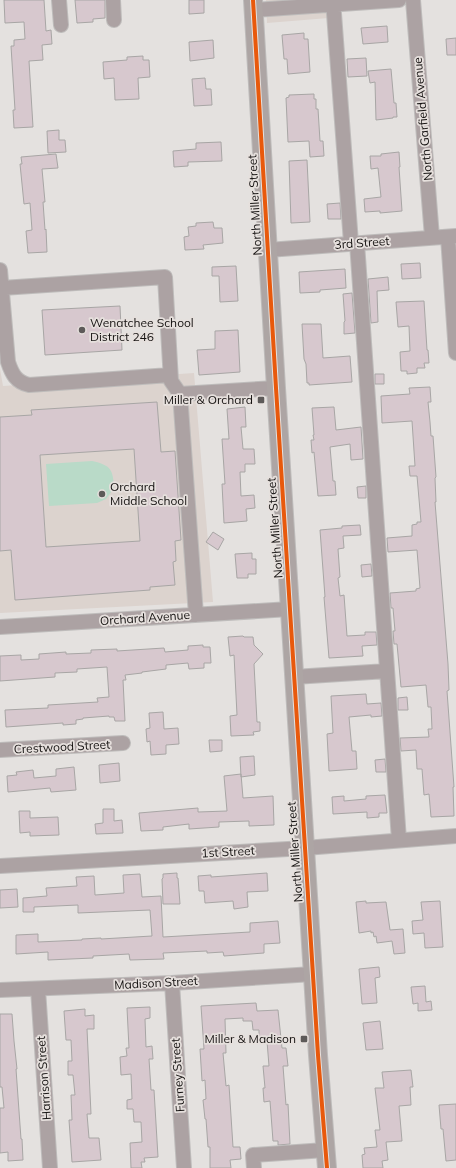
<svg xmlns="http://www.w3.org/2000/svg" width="456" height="1168" font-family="Mulish,sans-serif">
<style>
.built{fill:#dcd3ce}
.green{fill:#b9dac8}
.building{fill:#d7c8ce;stroke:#a8a6a5;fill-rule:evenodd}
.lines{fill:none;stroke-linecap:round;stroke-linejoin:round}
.minor-casing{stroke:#bebcbb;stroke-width:16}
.major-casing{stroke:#bebcbb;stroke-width:20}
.minor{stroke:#aca2a3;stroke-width:14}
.major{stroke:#ada5a4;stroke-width:18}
.cycleway-casing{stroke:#e6e0dd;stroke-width:6}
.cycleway{stroke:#e8590c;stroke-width:4}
.poi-dot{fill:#5d5a59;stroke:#e6e0dd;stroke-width:1.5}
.labels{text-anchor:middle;stroke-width:3.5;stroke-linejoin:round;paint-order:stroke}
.street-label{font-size:12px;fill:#151211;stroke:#e6e0dd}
.poi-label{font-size:12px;fill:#151211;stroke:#e6e0dd;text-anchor:start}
</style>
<rect width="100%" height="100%" fill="#e4e1df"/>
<path class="built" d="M266,0H340L341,17L267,23Z
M0,369L3,386L194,373L213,602L0,613Z"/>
<path class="green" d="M92,461C111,465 113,470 114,488L106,499L97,503L49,506L46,464Z"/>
<path class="building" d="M4,0H44L46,31L51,30L52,44L42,45L43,60L29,61L33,127L14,128L13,110H15L11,46H14V40L25,39L24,22L5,23Z
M75,0H105V18L93,19V22L77,23Z
M189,0H204V13L189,14Z
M387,26L388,42L363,44L361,28Z
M304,33V39H308L310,72L288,74L287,59H284L282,35Z
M456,38V55H447L446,39Z
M213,40L214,58L190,61L189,42Z
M143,56V60H149L150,77L138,78L139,99L115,100L114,78L104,79L103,62L127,60V57Z
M366,58L367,76L348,77L347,59Z
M391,69L394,103H396L397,117H393V118L376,120L375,82L370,83L368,71Z
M205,78L206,89H211L212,105L194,106L192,79Z
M314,94V99H316V109H318L320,141H323L324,156L310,157L309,141L288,142L286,98L289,97V95Z
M59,130V140H65L66,152L48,153L47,131Z
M221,142L222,161L188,162V166L174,167L173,151L196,149V143Z
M399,152L400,167H399L402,211L380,213V211L365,212L364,199L381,197L378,168L371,169L370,156H381V154Z
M56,154L58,168L42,169L45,202H43L45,230L46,229L47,252L28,253L26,231L32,230L30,203L24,204L20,164H22L21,157Z
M307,160L310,222L291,223L289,161Z
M340,203L341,219H328L327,204Z
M213,222L214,228H222L223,243L203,245L204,249L185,250L184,237L189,236L188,227L196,226V223Z
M420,263L421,278L402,279L401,264Z
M236,266L238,301L220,302L219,276H212V267Z
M345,269L346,288L320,290V292L300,293L299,272Z
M388,277L389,290L377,291L378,322L371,323L368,279Z
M352,293L355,333L344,334V322L345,321L343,294Z
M424,301L427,350H428L429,363H424L425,368H417V373L407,374V371H401L400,352L410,351L409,326L398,327L396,302Z
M120,306L122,350L45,355L42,310Z
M302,324H321L323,358L350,356L352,382L309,385V383H307L306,364L304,359Z
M238,330L240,372L199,375L197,350L215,349V331Z
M375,374H384V384H375Z
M430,387L431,402H428L430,422L431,436H433L436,477L435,478L436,502H435L448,664L449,690L447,691L454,787H453L454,816L431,817L429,794L424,795L422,769H417L416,750L401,751L400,738L429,737L428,729H432L431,707H428L426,685L401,687L397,644H394L393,631H395L393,608H391L390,593L416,591V589L420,588L417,550L388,552L387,538L412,536V525L417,524V522H421L417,476H410L409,466H415L412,421L382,423L381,396L410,394L409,388Z
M157,402L161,452L175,451L181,540L175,541L176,561L173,562L175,585L150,587V590L15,600L11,550L0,551V417L32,415L31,410ZM134,449L140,541L46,547L40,455Z
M245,407L246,427H241L243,449H254L255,464H245V472H240L241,496L254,495L255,508L246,509L247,521L224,523L222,484H225L222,439H229L227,409Z
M334,407L336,430L361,427L363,459L351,460L350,444L330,447L333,481H335L336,495L318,496L314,452L312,453L311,440H314L313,435H314L312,408Z
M366,486V498H358L357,487Z
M360,525L361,535L343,536L344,548L338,549L340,577L338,578L340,596L344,595L347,636L365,635V632H376L377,645L362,646L363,656L329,658L324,597H325L320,530L342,528V526Z
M213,532L224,539L218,550L206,542Z
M252,553V559H256V574H248V578H237L235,554Z
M371,564L372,576L362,577L361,565Z
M243,636L244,637H253L254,645L263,654L254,664L257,722H260V731L253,732L254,735L231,736L230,716L237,715L234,655L230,656L228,637Z
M203,645V647H210L211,663H204V668L189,669L188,663L166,665V669L142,672V673L125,675L126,680H123L125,721H115L114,717H109V716L83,718V719L76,720V724L63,725V723L6,727L5,710L48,708V705L98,702L97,698L109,697L107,667L77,669V672L55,673V677L0,681V656L21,655V660L39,659V654L66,652V654L91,653V650L117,649V651L164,648L165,652L188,650V646Z
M366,694L367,704L381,703L382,716L371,717V715L349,717L352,751H356L357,769L329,771L327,734L333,733L331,696Z
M407,697L408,710H398V698Z
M163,712L164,729L178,728L179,744L166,745V754L151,755L150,741L147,742L146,729L150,728L149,713Z
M209,740H222V751L210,752Z
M254,756L255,775L241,777L240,757Z
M385,759L386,772H376L375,760Z
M119,763L120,781L100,783L99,765Z
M74,767L76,790L51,792L50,788L8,792L7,776L17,775L16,772L33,770L34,778L56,776V769Z
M241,774L243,798L273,796L274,825L249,826V821L219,822V827L189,829V824L163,827V830L141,831L139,813L198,808V812L227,811L224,776Z
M385,795L387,813H379V817L367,818V812L333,814L332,797L344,796V801L366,799V796Z
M103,809H114V821L122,820L123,833L96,834L95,824L103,823Z
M19,811H30V818L58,817L59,835L30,836V832L20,833Z
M177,873V878H178L180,904H163L162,879L163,878V874Z
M267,873L268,891L247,892L248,907L234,909L233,901L205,903L204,891H199L198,876L211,875V877Z
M140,874L142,897L161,896L163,937L250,932V923L278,921L280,943L264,944V953L224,956L223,952L207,953V951L163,953L164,959L130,960L129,954L93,956V958L48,960V952L16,954V935L38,934V942L82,940V939L101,938V939L152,936L150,910L78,913V905L34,907V912H23V898L47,896L46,888L77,886L76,877L94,876L95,895L124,893L123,875Z
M17,889L18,907L0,908V890Z
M366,901V903L386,902L390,930L403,929L405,953L394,954L392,941L377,943L376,936L374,937L373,932L371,933V931L359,933L356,902Z
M440,901L443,947L425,948L424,933L413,934L412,921L423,920L421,902Z
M379,967L380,977L375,978L377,1003L362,1004L359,969Z
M425,986L426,1002L431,1001L432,1010L418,1011V1003L413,1004L411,987Z
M256,1003L257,1011L278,1010L282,1048H286L288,1066H283L286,1105L288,1104L290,1144L278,1145V1141H273L270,1101L264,1102L263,1088H265L263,1066H269L267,1041H259V1030H253L252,1021H243V1018L225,1019L226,1053H223L226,1086L229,1085L233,1147H240L241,1159L230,1160L231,1168H210V1147H208L206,1119H205L203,1100L206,1099L205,1080L202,1081L200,1049H204L201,1006Z
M150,1007V1018L145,1019L146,1047L152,1046L153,1059H149L151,1090H154L158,1157L144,1158L145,1162H141L142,1168H131L130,1143L142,1142L141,1122H134L133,1109H127V1100L132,1099L131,1074L121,1075L120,1057L127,1056L126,1048H129L127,1008Z
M85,1009V1016L94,1015V1029H87L91,1114H87L89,1138H99L101,1160L72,1162L69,1120H72L71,1095H75L73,1075H68V1061H72L71,1040H66L64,1011Z
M0,1014H12L14,1041L17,1069H16L21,1139H22L23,1160L8,1161V1152L0,1153V1108H4L2,1087H0Z
M380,1021L383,1049L366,1050L363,1023Z
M411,1070L413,1087H410L411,1105L399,1106L402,1141L386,1142L388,1160L382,1161L383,1168H363L362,1155L365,1154L364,1148L377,1147L375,1130H380L375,1088H384L382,1072Z
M456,1104V1160L446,1161L443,1129H441L439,1105Z"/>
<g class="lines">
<defs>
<path id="minor" d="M59,0L61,25
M113,0L114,20
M333,0L351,243
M413,0L432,237
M254,10L399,0
M448,237L456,353
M357,243L399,840
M268,250L456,236
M0,270L8,362C12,374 16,382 29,385L170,375
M2,288L165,277L171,381L180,394
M196,615L180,394L276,388
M0,627L290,609
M294,677L387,671
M0,750L123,743
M0,866L305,848L456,836
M172,983L184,1168
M38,989L50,1168
M0,990L172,983L313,974
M254,1168L253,1155L325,1150"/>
<path id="major" d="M253,0L276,388L305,848L318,1055L327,1168"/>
</defs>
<use href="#minor" class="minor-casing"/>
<use href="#major" class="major-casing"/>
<use href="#minor" class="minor"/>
<use href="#major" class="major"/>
<defs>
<path id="cycleway" d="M253,0L276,388L305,848L318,1055L327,1168"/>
</defs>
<use href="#cycleway" class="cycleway-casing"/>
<use href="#cycleway" class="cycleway"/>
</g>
<g class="poi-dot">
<circle cx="82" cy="330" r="4"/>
<rect x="257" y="396" width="8" height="8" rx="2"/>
<circle cx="102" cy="494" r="4"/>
<rect x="300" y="1035" width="8" height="8" rx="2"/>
</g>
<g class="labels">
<g class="street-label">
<text transform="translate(423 119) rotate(-95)" y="4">North Garfield Avenue</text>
<text transform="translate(255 205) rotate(-93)" y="4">North Miller Street</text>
<text transform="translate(362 243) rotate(-4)" y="4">3rd Street</text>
<text transform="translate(275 528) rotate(-94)" y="4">North Miller Street</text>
<text transform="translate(145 618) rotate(-4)" y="4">Orchard Avenue</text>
<text transform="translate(62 747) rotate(-3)" y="4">Crestwood Street</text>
<text transform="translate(228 852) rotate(-3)" y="4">1st Street</text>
<text transform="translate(295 852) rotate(-94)" y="4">North Miller Street</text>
<text transform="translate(156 983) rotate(-3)" y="4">Madison Street</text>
<text transform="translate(178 1075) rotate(-94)" y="4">Furney Street</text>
<text transform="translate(44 1078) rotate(-94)" y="4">Harrison Street</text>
</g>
<g class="poi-label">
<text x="90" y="327">Wenatchee School<tspan x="90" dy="14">District 246</tspan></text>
<text x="253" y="404" text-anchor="end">Miller &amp; Orchard</text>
<text x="110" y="491">Orchard<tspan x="110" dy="14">Middle School</tspan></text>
<text x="296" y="1043" text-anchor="end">Miller &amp; Madison</text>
</g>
</g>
</svg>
